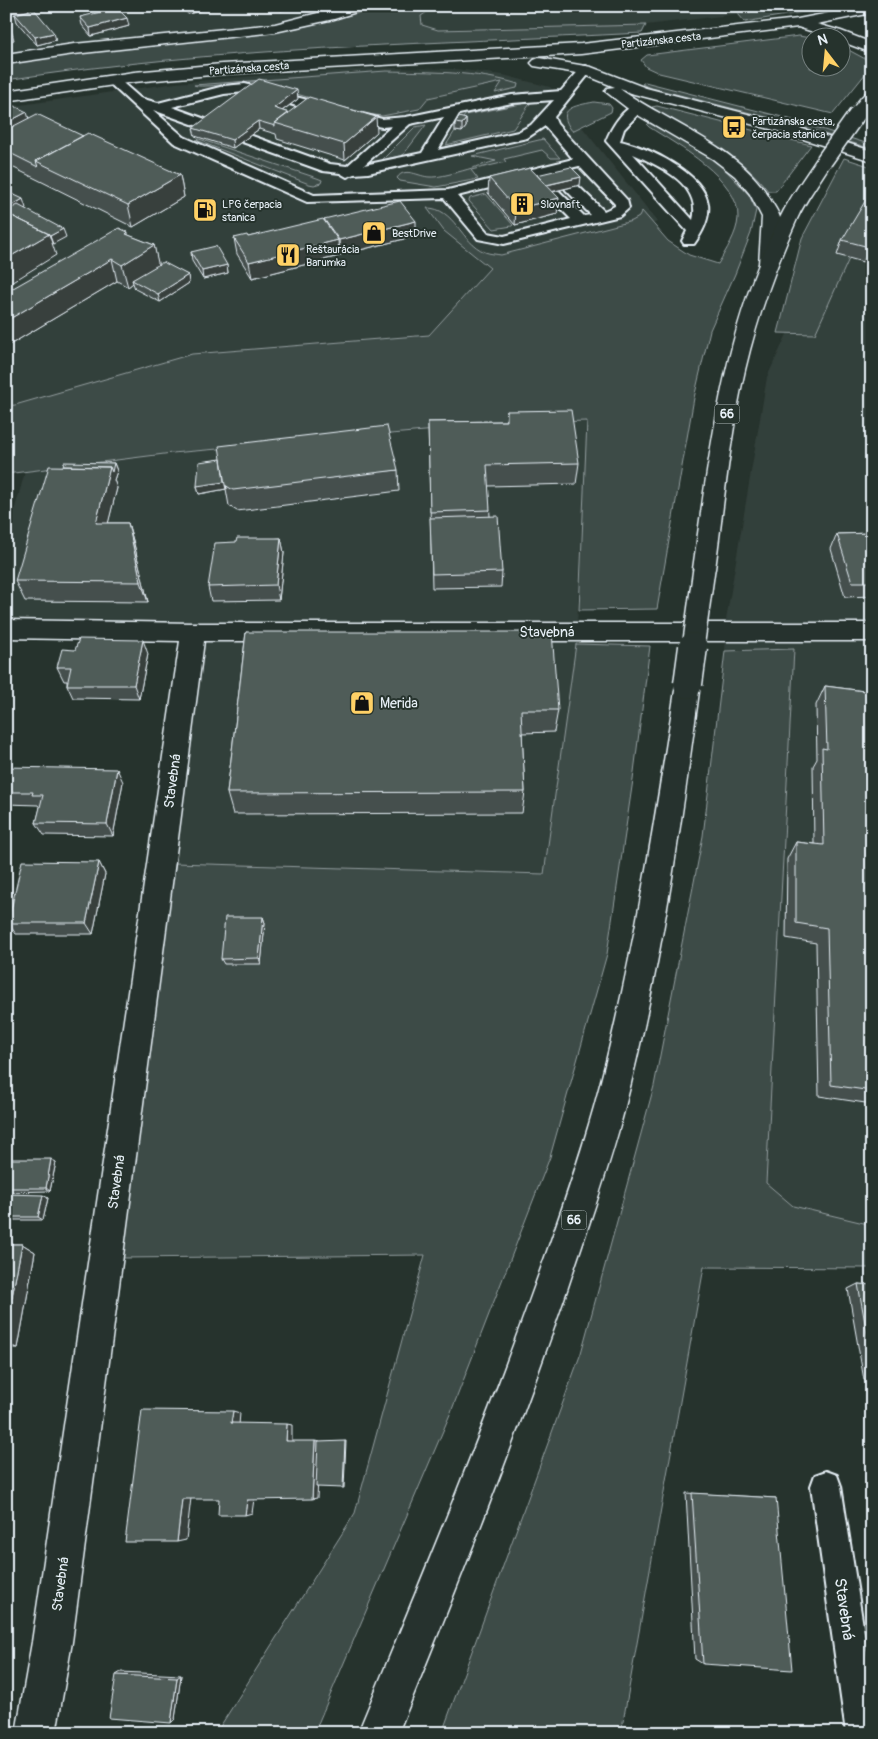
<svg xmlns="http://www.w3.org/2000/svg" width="878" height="1739" font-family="Pangolin,sans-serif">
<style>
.built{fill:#333f3a}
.green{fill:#3e4b47;stroke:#939ea0}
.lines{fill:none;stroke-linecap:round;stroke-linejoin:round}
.lane-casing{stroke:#e8f1f8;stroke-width:4}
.street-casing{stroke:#e8f1f8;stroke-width:3}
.secondary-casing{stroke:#e8f1f8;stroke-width:3}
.primary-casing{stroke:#e8f1f8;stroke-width:3}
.lane{fill:#26332d;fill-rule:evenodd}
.street{fill:#26332d;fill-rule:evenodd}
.secondary{fill:#26332d;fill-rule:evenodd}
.primary{fill:#26332d;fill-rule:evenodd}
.primary-bridge-far2-casing{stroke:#e8f1f8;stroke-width:19;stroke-linecap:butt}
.primary-bridge-far1-casing{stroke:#e8f1f8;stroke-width:24;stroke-linecap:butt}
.primary-bridge-casing{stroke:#e8f1f8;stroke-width:31;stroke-linecap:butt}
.primary-bridge-far2{stroke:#26332d;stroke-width:16}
.primary-bridge-far1{stroke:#26332d;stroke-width:21}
.primary-bridge{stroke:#26332d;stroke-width:28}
.wall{fill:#454f4d;stroke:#e8f1f8}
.shaded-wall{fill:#38403e;stroke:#e8f1f8}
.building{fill:#505c59;stroke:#e8f1f8}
.labels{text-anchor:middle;stroke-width:4;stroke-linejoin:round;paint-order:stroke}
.far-street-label{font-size:11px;fill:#e8f1f8;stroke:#26332d}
.far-poi-label{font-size:11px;fill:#e8f1f8;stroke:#26332d;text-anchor:start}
.shield{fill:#26332d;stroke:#aeb8bb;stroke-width:1}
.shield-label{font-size:12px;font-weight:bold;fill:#e8f1f8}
.street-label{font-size:14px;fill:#e8f1f8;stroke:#26332d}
.poi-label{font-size:14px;fill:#e8f1f8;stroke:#26332d;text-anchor:start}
.near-street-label{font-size:16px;fill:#e8f1f8;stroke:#26332d}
</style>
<rect width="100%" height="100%" fill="#26332d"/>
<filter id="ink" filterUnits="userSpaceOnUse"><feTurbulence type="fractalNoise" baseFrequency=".02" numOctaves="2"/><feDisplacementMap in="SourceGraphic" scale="10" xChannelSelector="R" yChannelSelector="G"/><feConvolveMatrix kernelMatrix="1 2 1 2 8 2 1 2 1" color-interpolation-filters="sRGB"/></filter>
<g filter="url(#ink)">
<path class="built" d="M6,6H378L302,27L271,32L69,54L6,65Z
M436,6H782L738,14L646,25L438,30L422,25L421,16Z
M386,68L455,69L503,75L550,87L658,222L491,268L429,335L199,354L15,405L6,406V107L176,83L279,74Z
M856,186L872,190V1225L793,1206L766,1184L794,649L725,651L726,620L767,377Z
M588,421L576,644L544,874L174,863L206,623L6,622V540L25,472L172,453L517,423Z"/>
<path class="green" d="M378,6H436L421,16L422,25L438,30L646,25L642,33C430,44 216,47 6,80V65L69,54L271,32L302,27Z
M782,6H839L745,22L738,14Z
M799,36L810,38V68H840L841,46L871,62L870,68L833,114L659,73L646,67L641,60L647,55Z
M386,71C430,72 476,71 518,84L517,88L495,93L502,82L428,98L419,109L382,116L360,113L257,82C242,81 202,89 194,85Z
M645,82L786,118L872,145V149L782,121L648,87L642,84Z
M531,102L513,129L446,145L465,115Z
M594,102L609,104L612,108L611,112L572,131C555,108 574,106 594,102Z
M657,106L811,145L776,191H768C741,154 696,134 657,113L652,107Z
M649,123L690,145L720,164L749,195L756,210L751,233L735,274L710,330L694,398L657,609L579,610L587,421L517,423L172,453L6,474V406L15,405L192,354L429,335L490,268L444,231L427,208C455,208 460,242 485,252C490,254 496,254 501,255L632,221L639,217L642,211L668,241L689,255L718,264C726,250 737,234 738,218C740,179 677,145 649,127L647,125Z
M426,125L403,155L382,160L415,127Z
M199,139L317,178L322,180L321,183L314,185L309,184L196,140Z
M543,139L560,158H551L542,150L504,159L506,162L471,170L478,179L436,187L400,181L397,178C405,166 419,177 430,177C443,178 481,165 496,161L472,156Z
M844,158L872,167V208L815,334L778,333L802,238Z
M486,194L513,225L512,226L494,229L469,201L470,198Z
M576,644L650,646L633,780L607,954L550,1157L451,1412L314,1733H216L355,1513L425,1255L122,1258L174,863L544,874Z
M794,649L766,1183L793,1206L872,1225V1268L704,1267L621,1733H442L581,1353L654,1086L703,836L725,651Z"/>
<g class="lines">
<defs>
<path id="lane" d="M586,66L592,70L554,117L557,124L627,200L629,208L620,216L504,244L478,239L444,198L307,202L174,143L106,80L112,76L116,77L140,98L158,103L224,86L245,84L382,119L406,117L512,95L561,91L582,67ZM245,92L360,123L382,127L392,126L347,166L330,164L172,107L224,94ZM554,100L531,125L518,132L438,150L459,114L512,103ZM153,110L323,171L340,173L347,177L354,174L368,173L527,138L545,126L573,159L448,190L314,195L184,137ZM444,117L422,153L364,165L410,124ZM579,166L615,204V206L604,211L576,184H566L564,187L566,190L591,215L584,216L557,189H547L545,192L547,195L571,219L504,236L488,233L457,196Z
M637,104L644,108L624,129L620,141C647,147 704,173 708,204C710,219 702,233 694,244H684L682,241L687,231L606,141C611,128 623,108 637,104ZM633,154C659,166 702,184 693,220Z
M826,1471L837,1475L841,1486L872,1683V1733H846L811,1486L815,1475Z"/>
<path id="street" d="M345,6H368L366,9L334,19L275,32L74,54L6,64V54L74,44L275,24Z
M6,620L193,623H872V641H204L72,1642L56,1733H16L32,1642L180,641L6,638Z"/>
<path id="secondary" d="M864,6H872V13L817,24L841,31L872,43V53L840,41V38H832L798,27L581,54L222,74L134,82L6,101V91L134,72L222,64L581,44L798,19Z
M539,58L591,67L646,88L790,125L872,151V161L778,131L634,94L620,89C668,123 743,148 771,201C774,206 779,213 780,218C782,232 778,250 777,264L774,268L768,269L762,268L759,264L762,217L750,194L735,176L713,159L631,111L605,91L607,88L615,87L583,74L534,66L531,63L534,60Z"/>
<path id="primary" d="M872,90V106L864,116H852L850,113C856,105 862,93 872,90Z
M824,156L830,157L832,161C821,180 806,199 797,219C775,267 757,319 745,370C730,435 724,503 715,569L712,575L704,577L696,575L693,569C710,450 724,327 780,218C790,197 805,177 818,157Z
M688,674L697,677L700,684C681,826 661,968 625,1107C609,1169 587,1229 567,1290C516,1440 458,1586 398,1733H358C419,1585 481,1437 535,1285C556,1227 577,1167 594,1107C632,969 654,826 676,684L679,677Z"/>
</defs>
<use href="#lane" class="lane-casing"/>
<use href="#street" class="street-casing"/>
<use href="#secondary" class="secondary-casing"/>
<use href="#primary" class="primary-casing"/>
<use href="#lane" class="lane"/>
<use href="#street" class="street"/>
<use href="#secondary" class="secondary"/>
<use href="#primary" class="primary"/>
<defs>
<path id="primary-bridge-far2" d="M824,161L858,113"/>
<path id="primary-bridge-far1" d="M693,648L704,569"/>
<path id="primary-bridge" d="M688,684L693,647"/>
</defs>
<use href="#primary-bridge-far2" class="primary-bridge-far2-casing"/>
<use href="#primary-bridge-far1" class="primary-bridge-far1-casing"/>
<use href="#primary-bridge" class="primary-bridge-casing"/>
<use href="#primary-bridge-far2" class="primary-bridge-far2"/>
<use href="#primary-bridge-far1" class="primary-bridge-far1"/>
<use href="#primary-bridge" class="primary-bridge"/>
</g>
<path class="wall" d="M6,6H28L29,10L56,40L37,45L17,22L15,14L6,16Z
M179,6H216L188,14Z
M275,6H296L281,11Z
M80,17L129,26L91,36L82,25Z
M298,99L282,111L377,132L345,160L277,139L276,134L259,129L233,148L195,136L193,128Z
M6,102L29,118L83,136L180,175L184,197L133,227L6,164Z
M466,119V127L462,132L455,131V123Z
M537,175L580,185L553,192L557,214L515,225L488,193L489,178Z
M872,200V247L863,262L837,255L842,240Z
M324,219L416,236L340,255L339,254V256L252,278L237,254L234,238L248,237L325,221Z
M128,232V235L154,245L158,265L188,275L189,283L160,302L135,289L133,283L128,287L117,281L6,347V292Z
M191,252L227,265L228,273L203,279L192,261Z
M507,411L579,463L576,484L488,486L490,516L502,572L501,587L432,588L428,422L506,421Z
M114,463L117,471L114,480L117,488L108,523H128L134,544L148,602L25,601L15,581L63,466Z
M398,470L399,491L237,511L229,506L226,489L199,494L197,486Z
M872,533V596L845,597L831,549L837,534Z
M281,538L284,553L279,600L211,601L208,587L236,542Z
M246,632L558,710L554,732L522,733L525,792L522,813L233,814L227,793Z
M148,654L139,699L73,698L67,685V681H64L57,667Z
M825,686L872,692V1104L819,1096L816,943L786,938L787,859L796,842L814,844L813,766L817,759L816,705Z
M6,767L123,782L113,836L44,835L36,823L40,808L38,805L6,804Z
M99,862L105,874L93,934H16L8,923Z
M263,917L265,923L261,964H224L221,959Z
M6,1159L56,1162L50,1191L6,1192Z
M6,1194L48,1198L43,1220H6Z
M6,1244H22L35,1252L18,1348H6Z
M858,1284L872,1285V1380H864L848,1289Z
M686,1493L776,1498L703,1664L695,1659Z
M121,1672L181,1675L175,1719L116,1675Z"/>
<path class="shaded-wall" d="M6,6H28L29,11L6,16Z
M187,6H216L188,14Z
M280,6H296L281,11Z
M127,18L129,26L91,36L90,28Z
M6,19H8L14,40L6,42Z
M54,33L56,40L37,45L35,37Z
M297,90L298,99L275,116L274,108Z
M27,112L33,134L6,148V123Z
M376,117L377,132L345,160L344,144Z
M466,119V127L462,132V124Z
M258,121L259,129L233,148L232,140Z
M180,175L184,197L133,227L128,205Z
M581,177L580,185L542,194L543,186Z
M559,198L557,214L515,225L516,209Z
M23,199L26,208L12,216L6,213V209Z
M416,221V236L340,255L339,240Z
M63,229L66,237L53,244L50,236Z
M49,234L56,255L6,286V259Z
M338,240L339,256L252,278L249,262Z
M872,241V247L863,262L869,247Z
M154,245L159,267L132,280L133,283L128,287L122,265Z
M112,259L117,281L6,347V321Z
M227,265L228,273L203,279L202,271Z
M188,275L189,283L160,302L158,294Z
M114,463L117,471L114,480L117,488L103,544L96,523L110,467Z
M224,467L227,489L226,486L225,485L226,489L199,494L197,486Z
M128,523L134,544L148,602L141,582Z
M281,538L284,553L279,600L276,585Z
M143,640L148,654L139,699L134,685Z
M117,769L123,782L113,836L107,824Z
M99,862L105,874L93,934L86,923Z
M263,917L265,923L261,964L259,958Z
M51,1159L56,1162L50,1191L46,1188Z
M43,1195L48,1198L43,1220L38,1217Z
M22,1244L35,1252L18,1348L6,1345V1328Z
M233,1411L240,1413L239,1425L231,1423Z
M287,1424L292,1425V1442L286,1441Z
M315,1441L320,1442L317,1498L312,1499Z
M345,1441H346L344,1488H343Z
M191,1498L186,1540L177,1542L182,1499Z
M254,1499L252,1513L245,1515L247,1500Z
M181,1675L175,1719L171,1723L177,1678Z"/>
<path class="building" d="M117,8L127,18L90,28L80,17Z
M34,9L54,33L35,37L15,14Z
M259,79L297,90L274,108L289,113L275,123V126L258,121L232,140L193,128Z
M309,97L376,117L344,144L275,123Z
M6,102L27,112L6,123Z
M37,114L83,136L36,161L38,167L6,151V130Z
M459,117L466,119L462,124L455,123Z
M88,133L180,175L128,205L36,161Z
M571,167L581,177L546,185L537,175Z
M530,168L559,198L516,209L489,178Z
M6,191L23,199L6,209Z
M867,198L872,200V241L869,247L842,240Z
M400,201L416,221L339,240L324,219Z
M18,205L63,229L50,236L49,234L6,213V211Z
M6,213L49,234L6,259Z
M323,219L338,240L249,262L234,238L247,235L248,237Z
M119,228L128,232L126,234L154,245L122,265L112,259L6,321V292Z
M216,246L227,265L202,271L191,252Z
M163,262L188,275L158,294L132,280Z
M571,410L579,463L487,465L490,510L430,512L428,422L507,421V411Z
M387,426L398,470L233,490L225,485L219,446Z
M221,459L224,482L197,486L199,462Z
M64,462L114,463L112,472L110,467L63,466Z
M49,466L110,467L96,523H128L141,582L15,581Z
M498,516L502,572L432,574L430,518Z
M872,533V582H852L837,534Z
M237,538H281L276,585L208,587L215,543L236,542Z
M246,632H552L558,710H521L525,792L227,793Z
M79,639L143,640L134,685H67L71,667H57L62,649L75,650Z
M825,686L872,692V1091L831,1085L827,928L796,923V842L824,845L822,748L827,749Z
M6,767L117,769L107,824L36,823L43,795H32L33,792H6Z
M22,861L99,862L86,923H8Z
M225,917H263L259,958L221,959Z
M6,1159H51L46,1188H6Z
M6,1194L43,1195L38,1217H6Z
M6,1244H22L6,1328Z
M858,1284L872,1285V1362Z
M142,1410L233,1411L231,1423L287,1424L286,1441H315L312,1499L247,1500L245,1515H218L219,1499H182L177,1542H125Z
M345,1441L343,1488L316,1487L318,1442Z
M692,1493L776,1498L792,1670L703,1664Z
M116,1675L177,1678L171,1723L109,1718Z"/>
</g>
<defs>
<symbol id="bus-square" viewBox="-11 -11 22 22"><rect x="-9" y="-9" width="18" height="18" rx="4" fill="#ffd166" stroke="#26332d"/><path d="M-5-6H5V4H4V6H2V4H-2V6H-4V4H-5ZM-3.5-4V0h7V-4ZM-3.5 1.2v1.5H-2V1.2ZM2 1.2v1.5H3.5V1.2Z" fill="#111"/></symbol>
<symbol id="building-square" viewBox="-11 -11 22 22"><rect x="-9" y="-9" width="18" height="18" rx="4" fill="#ffd166" stroke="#26332d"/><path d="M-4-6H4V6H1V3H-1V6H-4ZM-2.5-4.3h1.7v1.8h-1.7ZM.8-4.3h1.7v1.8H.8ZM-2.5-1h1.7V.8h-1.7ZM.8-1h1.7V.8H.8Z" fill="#111"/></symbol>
<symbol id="fuel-square" viewBox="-11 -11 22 22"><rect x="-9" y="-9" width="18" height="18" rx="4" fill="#ffd166" stroke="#26332d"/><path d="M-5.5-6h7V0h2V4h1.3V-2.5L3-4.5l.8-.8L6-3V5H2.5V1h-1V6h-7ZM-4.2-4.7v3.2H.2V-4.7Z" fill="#111"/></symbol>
<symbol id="shop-square" viewBox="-11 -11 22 22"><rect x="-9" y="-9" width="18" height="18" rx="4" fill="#ffd166" stroke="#26332d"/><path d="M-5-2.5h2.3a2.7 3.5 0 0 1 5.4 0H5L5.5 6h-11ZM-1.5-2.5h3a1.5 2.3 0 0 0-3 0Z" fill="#111"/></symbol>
<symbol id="restaurant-square" viewBox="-11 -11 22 22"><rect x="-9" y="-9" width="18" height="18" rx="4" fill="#ffd166" stroke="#26332d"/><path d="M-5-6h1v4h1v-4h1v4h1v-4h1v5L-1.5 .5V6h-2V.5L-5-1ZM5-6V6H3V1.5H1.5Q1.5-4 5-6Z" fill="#111"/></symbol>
</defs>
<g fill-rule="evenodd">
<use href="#bus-square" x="720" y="113" width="28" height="28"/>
<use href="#building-square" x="508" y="190" width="28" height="28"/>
<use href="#fuel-square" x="191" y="196" width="28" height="28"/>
<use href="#shop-square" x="360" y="219" width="28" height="28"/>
<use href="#restaurant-square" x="274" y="241" width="28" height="28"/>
<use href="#shop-square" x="348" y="689" width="28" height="28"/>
</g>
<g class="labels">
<g class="far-street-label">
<text transform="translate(661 40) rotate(-6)" y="4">Partizánska cesta</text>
<text transform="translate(249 68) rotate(-4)" y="4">Partizánska cesta</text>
</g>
<g class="far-poi-label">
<text x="752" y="125">Partizánska cesta,<tspan x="752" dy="13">čerpacia stanica</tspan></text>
<text x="222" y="208">LPG čerpacia<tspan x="222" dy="13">stanica</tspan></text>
<text x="540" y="208">Slovnaft</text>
<text x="392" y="237">BestDrive</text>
<text x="306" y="253">Reštaurácia<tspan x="306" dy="13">Barumka</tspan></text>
</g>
<g class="shield">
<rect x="714.5" y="404.5" width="25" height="19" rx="4"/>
<rect x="561.5" y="1210.5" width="25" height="19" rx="4"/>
</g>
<g class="shield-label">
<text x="727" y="418">66</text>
<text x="574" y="1224">66</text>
</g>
<g class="street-label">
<text x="547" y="637">Stavebná</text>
<text transform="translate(172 781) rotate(-82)" y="5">Stavebná</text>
<text transform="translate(116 1182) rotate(-82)" y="5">Stavebná</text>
<text transform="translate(60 1584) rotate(-82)" y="5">Stavebná</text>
</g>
<g class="poi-label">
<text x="380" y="708">Merida</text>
</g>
<g class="near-street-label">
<text transform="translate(845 1609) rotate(82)" y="6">Stavebná</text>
</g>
</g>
<rect width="878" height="1739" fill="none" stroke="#26332d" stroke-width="25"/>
<rect x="12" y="12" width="853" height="1714" fill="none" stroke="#e8f1f8" stroke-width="2" filter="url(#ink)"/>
<g transform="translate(826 52) rotate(344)"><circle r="24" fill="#26332d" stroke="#747f7e"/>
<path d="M0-4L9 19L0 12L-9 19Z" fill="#ffd166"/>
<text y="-8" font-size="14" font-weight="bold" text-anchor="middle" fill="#e8f1f8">N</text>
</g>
</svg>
